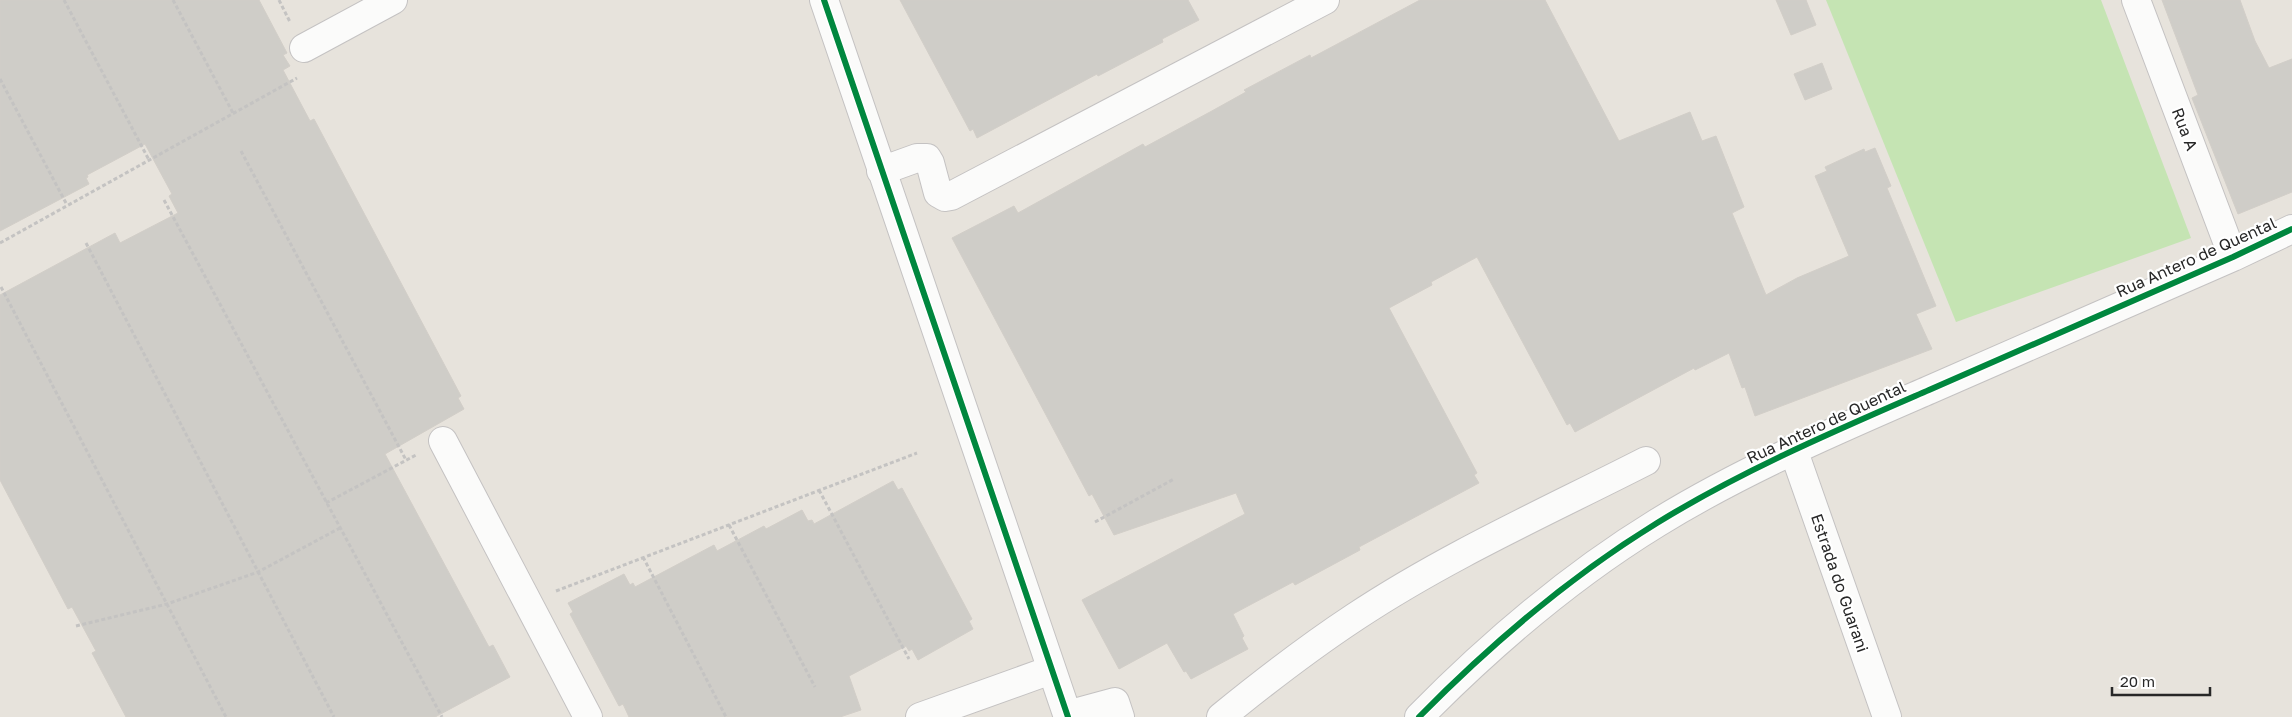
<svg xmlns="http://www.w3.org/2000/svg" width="2292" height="717" font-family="'Golos Text',sans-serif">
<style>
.green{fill:#c5e4b3}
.building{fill:#cfcdc8;stroke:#d2cec8}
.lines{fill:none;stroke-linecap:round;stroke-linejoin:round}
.minor-casing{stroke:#c4c2c2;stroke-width:30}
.path{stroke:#c4c3c2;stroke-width:3;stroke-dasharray:4 2.5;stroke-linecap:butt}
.minor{stroke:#fbfbfa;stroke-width:28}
.cycleway-casing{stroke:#fff;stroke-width:9}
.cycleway{stroke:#00873e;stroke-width:6}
.labels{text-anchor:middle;stroke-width:4.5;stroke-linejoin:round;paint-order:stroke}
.street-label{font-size:16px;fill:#272727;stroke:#fff}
</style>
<rect width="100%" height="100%" fill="#e7e3dc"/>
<path class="green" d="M1826,0H2101L2191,238L1956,322Z"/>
<path class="building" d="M0,0H259L287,53L283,55L290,66L283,70L310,121L314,119L461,396L458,398L464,409L385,454L489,647L493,645L510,677L435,717H126L92,653L96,651L72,607L68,609L0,480V295L115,233L120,243L178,213L169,196L172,194L145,144L87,175L88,177L86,178L89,184L0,231Z
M900,0H1188L1199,20L1162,39L1163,42L1098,76L1097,74L977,138L973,129L970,131Z
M1420,0H1545L1619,141L1690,112L1702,141L1716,136L1744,207L1732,213L1766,295L1797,278L1849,256L1815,176L1827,171L1825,167L1864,149L1865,152L1875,148L1891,186L1887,188L1936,306L1916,314L1932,349L1755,416L1745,387L1742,388L1729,353L1695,370L1694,368L1575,432L1570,423L1567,425L1477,257L1431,282L1432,285L1389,308L1477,473L1474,475L1479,483L1359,547L1360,550L1295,585L1293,582L1233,614L1244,636L1242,638L1248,649L1191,679L1186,671L1184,672L1167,643L1119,669L1082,600L1245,514L1236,493L1114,535L1092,494L1089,496L952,238L1014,206L1018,213L1143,144L1145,147L1210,112L1246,92L1244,90L1310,55L1311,58Z
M1776,0H1806L1816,25L1791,35Z
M2162,0H2240L2255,41L2269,68L2292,59V192L2238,214L2192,98L2198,95Z
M1822,63L1832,89L1805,100L1794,74Z
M893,481L898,490L902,488L923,527L972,619L969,621L973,629L918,660L912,649L909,651L906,646L849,676L861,710L840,717H629L623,704L619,706L570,614L573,612L568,603L624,574L630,585L633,583L635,587L714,545L717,551L764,526L766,529L802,510L808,521L812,520L814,524Z"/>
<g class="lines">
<defs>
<path id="minor" d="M824,0L1068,717
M2136,0L2233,257
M304,48L393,0
M881,171L917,158H927L930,163L938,193L945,197L951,196L1325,0
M443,441L588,717
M1793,449L1887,717
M1067,715L1115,702L1120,717
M920,717L1051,670
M1221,717C1264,682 1308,648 1355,617C1447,556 1548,511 1646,461
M1419,717C1492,643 1569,577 1657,523C1743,470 1837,430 1929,390C2030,346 2132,301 2233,257L2292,229"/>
</defs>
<use href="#minor" class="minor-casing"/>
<path class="path" d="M64,0L149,160
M173,0L233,113
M279,0L290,22
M0,79L67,205
M241,151L406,460
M164,200L442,717
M0,243L297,78
M86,243L334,717
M1,287L226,717
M819,490L909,659
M326,503L416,455
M1095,522L1174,479
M729,525L815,687
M643,557L726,717
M556,591L917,453
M76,626L167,604L258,572L340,528"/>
<use href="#minor" class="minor"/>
<defs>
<path id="cycleway" d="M824,0L1068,717
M1419,717C1492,643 1569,577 1657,523C1743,470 1837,430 1929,390C2030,346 2132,301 2233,257L2292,229"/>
</defs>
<use href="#cycleway" class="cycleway-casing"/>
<use href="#cycleway" class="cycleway"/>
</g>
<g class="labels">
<g class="street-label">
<text transform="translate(2185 129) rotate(69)" y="6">Rua A</text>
<text transform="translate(2196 257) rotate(-24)" y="6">Rua Antero de Quental</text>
<text transform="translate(1826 422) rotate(-25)" y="6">Rua Antero de Quental</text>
<text transform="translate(1840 583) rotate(71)" y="6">Estrada do Guarani</text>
</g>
</g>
<path d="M2112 687v8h98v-8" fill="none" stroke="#272727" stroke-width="2.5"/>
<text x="2120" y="687" font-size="15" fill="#272727" stroke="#ffffff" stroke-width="4" paint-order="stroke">20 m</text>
</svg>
